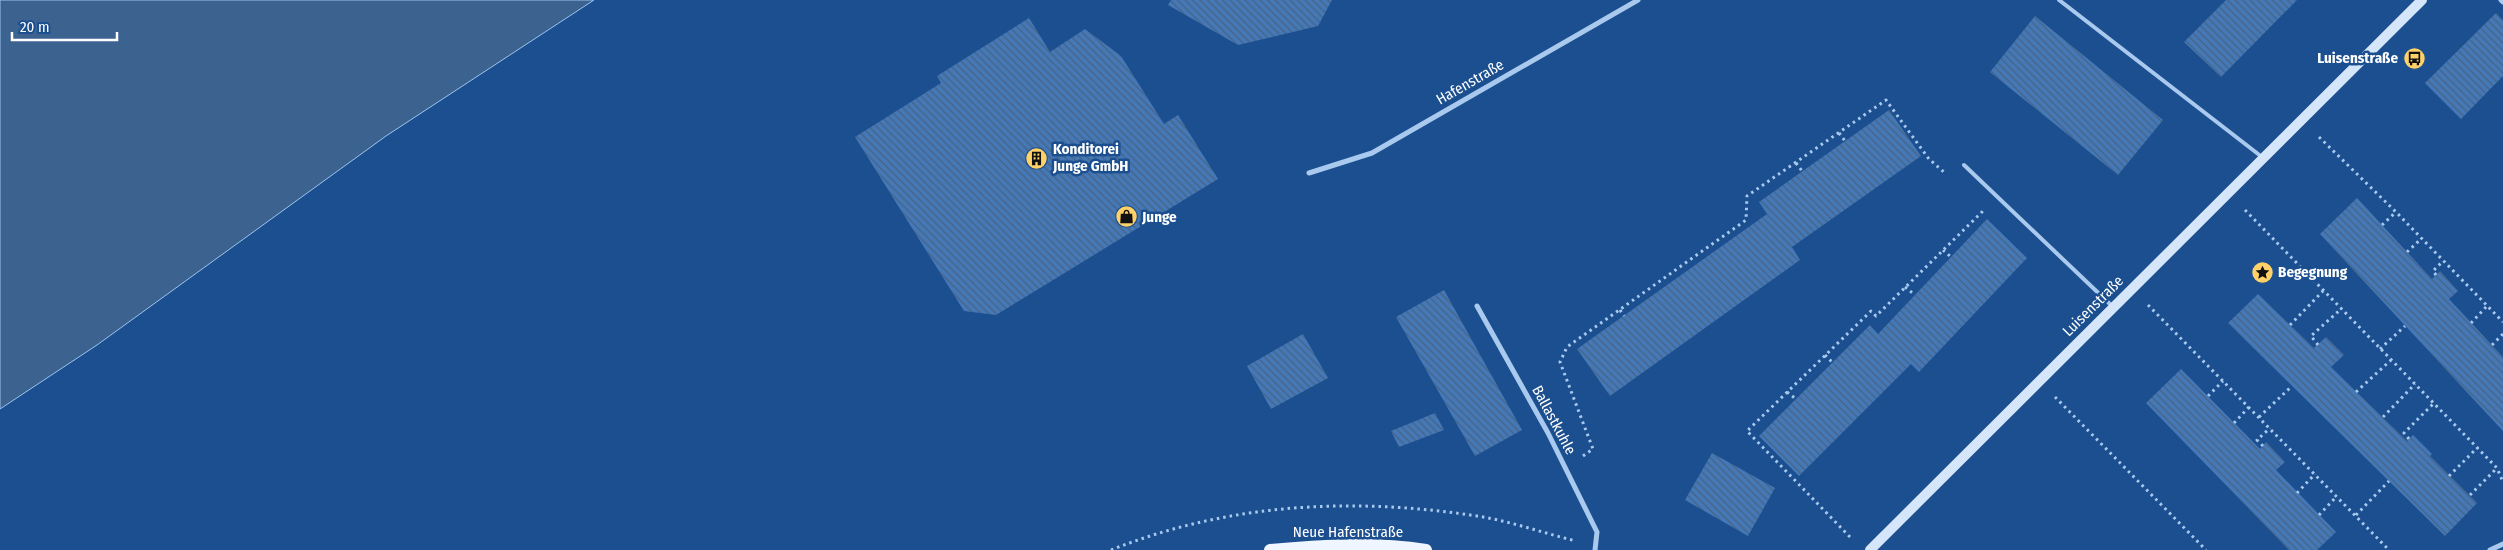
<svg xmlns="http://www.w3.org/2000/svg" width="2503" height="550" font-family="'Fira Sans Condensed',sans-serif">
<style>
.water{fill:#3c6290;stroke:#9cc4f0}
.building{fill:url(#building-back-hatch)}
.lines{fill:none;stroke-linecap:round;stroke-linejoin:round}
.path{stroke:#a9c9ee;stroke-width:3;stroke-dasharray:2.5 4;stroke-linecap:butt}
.lane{stroke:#a9c9ee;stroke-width:4}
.street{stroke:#a9c9ee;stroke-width:5}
.secondary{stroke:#d6e6fa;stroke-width:10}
.primary{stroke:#f0f6ff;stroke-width:12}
.labels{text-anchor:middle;stroke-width:5;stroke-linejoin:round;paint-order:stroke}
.poi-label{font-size:15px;font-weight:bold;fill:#fff;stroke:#1b4f8f;text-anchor:start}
.street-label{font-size:15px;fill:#fff;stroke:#1b4f8f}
</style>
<defs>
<pattern id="building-back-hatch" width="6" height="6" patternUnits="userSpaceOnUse" patternTransform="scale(1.25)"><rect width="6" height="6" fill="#4478b7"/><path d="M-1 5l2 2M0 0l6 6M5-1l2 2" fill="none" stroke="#486282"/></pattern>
</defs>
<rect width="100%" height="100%" fill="#1b4f8f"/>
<path class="water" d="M0,0H594L386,136L97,345L0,409Z"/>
<path class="building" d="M1171,0H1332L1318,26L1238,45L1168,5Z
M2226,0H2297L2221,77L2184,42Z
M2496,13L2503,20V76L2461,119L2425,83Z
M2035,16L2163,120L2118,175L1990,72Z
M1029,18L1050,52L1085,29L1121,56L1164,124L1178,115L1218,179L996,315L964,311L855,137L941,83L937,76Z
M1889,110L1921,156L1792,247L1800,260L1610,396L1577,349L1767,214L1759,202Z
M2357,198L2432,279L2440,271L2458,291L2449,299L2503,357V431L2320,234Z
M1987,219L2027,258L1919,372L1911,364L1799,476L1759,436L1870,325L1878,334Z
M1444,290L1522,430L1475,456L1396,317Z
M2258,294L2314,348L2326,337L2344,355L2331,367L2407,441L2413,435L2432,454L2430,456L2477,503L2445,536L2228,323Z
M1303,334L1328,378L1271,409L1247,366Z
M2181,369L2260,449L2266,442L2285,462L2276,470L2336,532L2317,550H2289L2146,403Z
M1435,413L1444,430L1399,447L1391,431Z
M1712,453L1775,488L1748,536L1685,500Z"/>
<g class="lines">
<path class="path" d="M1839,133L1845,141
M2319,137L2396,212L2503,322
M1796,163L1802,171
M2245,210L2497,468L2503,482
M2382,225L2396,212
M1943,250L1951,257
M2407,252L2421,239
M2436,275L2433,271L2443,261
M1905,287L1915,295
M2148,305L2389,550
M1620,310L1624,316
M2471,323L2487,306
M2290,325L2323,291
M2318,345L2311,336L2341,309
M2492,345L2503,334
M2380,349L2405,326
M1825,355L1833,363
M1787,392L1796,399
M2356,392L2391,360
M2208,396L2223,381
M2055,397L2206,550
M2259,417L2292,386
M2383,417L2415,384
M2234,423L2249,407
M2409,439L2404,433L2434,403
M2263,446L2257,440L2270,428
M1583,456L1593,449L1560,362L1567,347L1746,220L1747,196L1886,100L1929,159L1945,173
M2449,476L2477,448
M2297,493L2315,474
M2470,495L2497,468
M2319,515L2337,496
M2356,515L2389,481
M1850,537L1747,431L1871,311L1876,316L1984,210
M1111,550C1229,503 1352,497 1477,516C1510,521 1543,533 1576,541"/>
<path class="lane" d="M2059,0L2262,157
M1964,165L2112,306"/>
<path class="street" d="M2501,0L2503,2
M1309,173L1372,153L1638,0
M1477,306L1548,433L1597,532L1595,550
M2490,550L2503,544"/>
<path class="secondary" d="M1870,550L2422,0"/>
<path class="primary" d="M1270,550C1321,545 1375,542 1426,550"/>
</g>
<defs>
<symbol id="bus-disc" viewBox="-11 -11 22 22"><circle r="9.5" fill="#ffd166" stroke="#1b4f8f"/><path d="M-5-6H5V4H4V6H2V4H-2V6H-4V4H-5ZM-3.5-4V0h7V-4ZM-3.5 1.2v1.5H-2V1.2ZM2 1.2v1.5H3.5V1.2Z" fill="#111"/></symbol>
<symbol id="building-disc" viewBox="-11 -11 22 22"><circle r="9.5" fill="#ffd166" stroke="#1b4f8f"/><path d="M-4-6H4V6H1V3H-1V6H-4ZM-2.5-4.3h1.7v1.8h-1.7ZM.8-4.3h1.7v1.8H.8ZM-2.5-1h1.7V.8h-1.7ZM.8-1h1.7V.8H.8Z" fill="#111"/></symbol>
<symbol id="shop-disc" viewBox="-11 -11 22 22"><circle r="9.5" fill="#ffd166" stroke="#1b4f8f"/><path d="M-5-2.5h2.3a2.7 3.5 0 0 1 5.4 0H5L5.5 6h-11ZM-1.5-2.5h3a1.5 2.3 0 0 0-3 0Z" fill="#111"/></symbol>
<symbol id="sight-disc" viewBox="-11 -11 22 22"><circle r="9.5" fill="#ffd166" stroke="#1b4f8f"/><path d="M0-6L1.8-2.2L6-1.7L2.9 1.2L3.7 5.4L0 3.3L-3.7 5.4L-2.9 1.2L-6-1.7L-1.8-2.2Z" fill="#111"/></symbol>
</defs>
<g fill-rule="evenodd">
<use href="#bus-disc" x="2402" y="46" width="25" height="25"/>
<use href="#building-disc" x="1024" y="146" width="25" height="25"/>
<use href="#shop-disc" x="1114" y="204" width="25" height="25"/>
<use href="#sight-disc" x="2250" y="260" width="25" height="25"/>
</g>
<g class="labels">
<g class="poi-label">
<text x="2398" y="63" text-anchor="end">Luisenstraße</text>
<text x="1053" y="154">Konditorei<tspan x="1053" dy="17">Junge GmbH</tspan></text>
<text x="1142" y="222">Junge</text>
<text x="2278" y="277">Begegnung</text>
</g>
<g class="street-label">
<text transform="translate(1470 82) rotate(-30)" y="5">Hafenstraße</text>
<text transform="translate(2093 306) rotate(-45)" y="5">Luisenstraße</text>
<text transform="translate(1554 420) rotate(62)" y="5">Ballastkuhle</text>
<text x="1348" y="537">Neue Hafenstraße</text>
</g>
</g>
<path d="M12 32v8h105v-8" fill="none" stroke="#ffffff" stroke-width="2.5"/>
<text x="20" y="32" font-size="15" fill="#ffffff" stroke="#1b4f8f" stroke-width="4" paint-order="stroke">20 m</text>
</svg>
